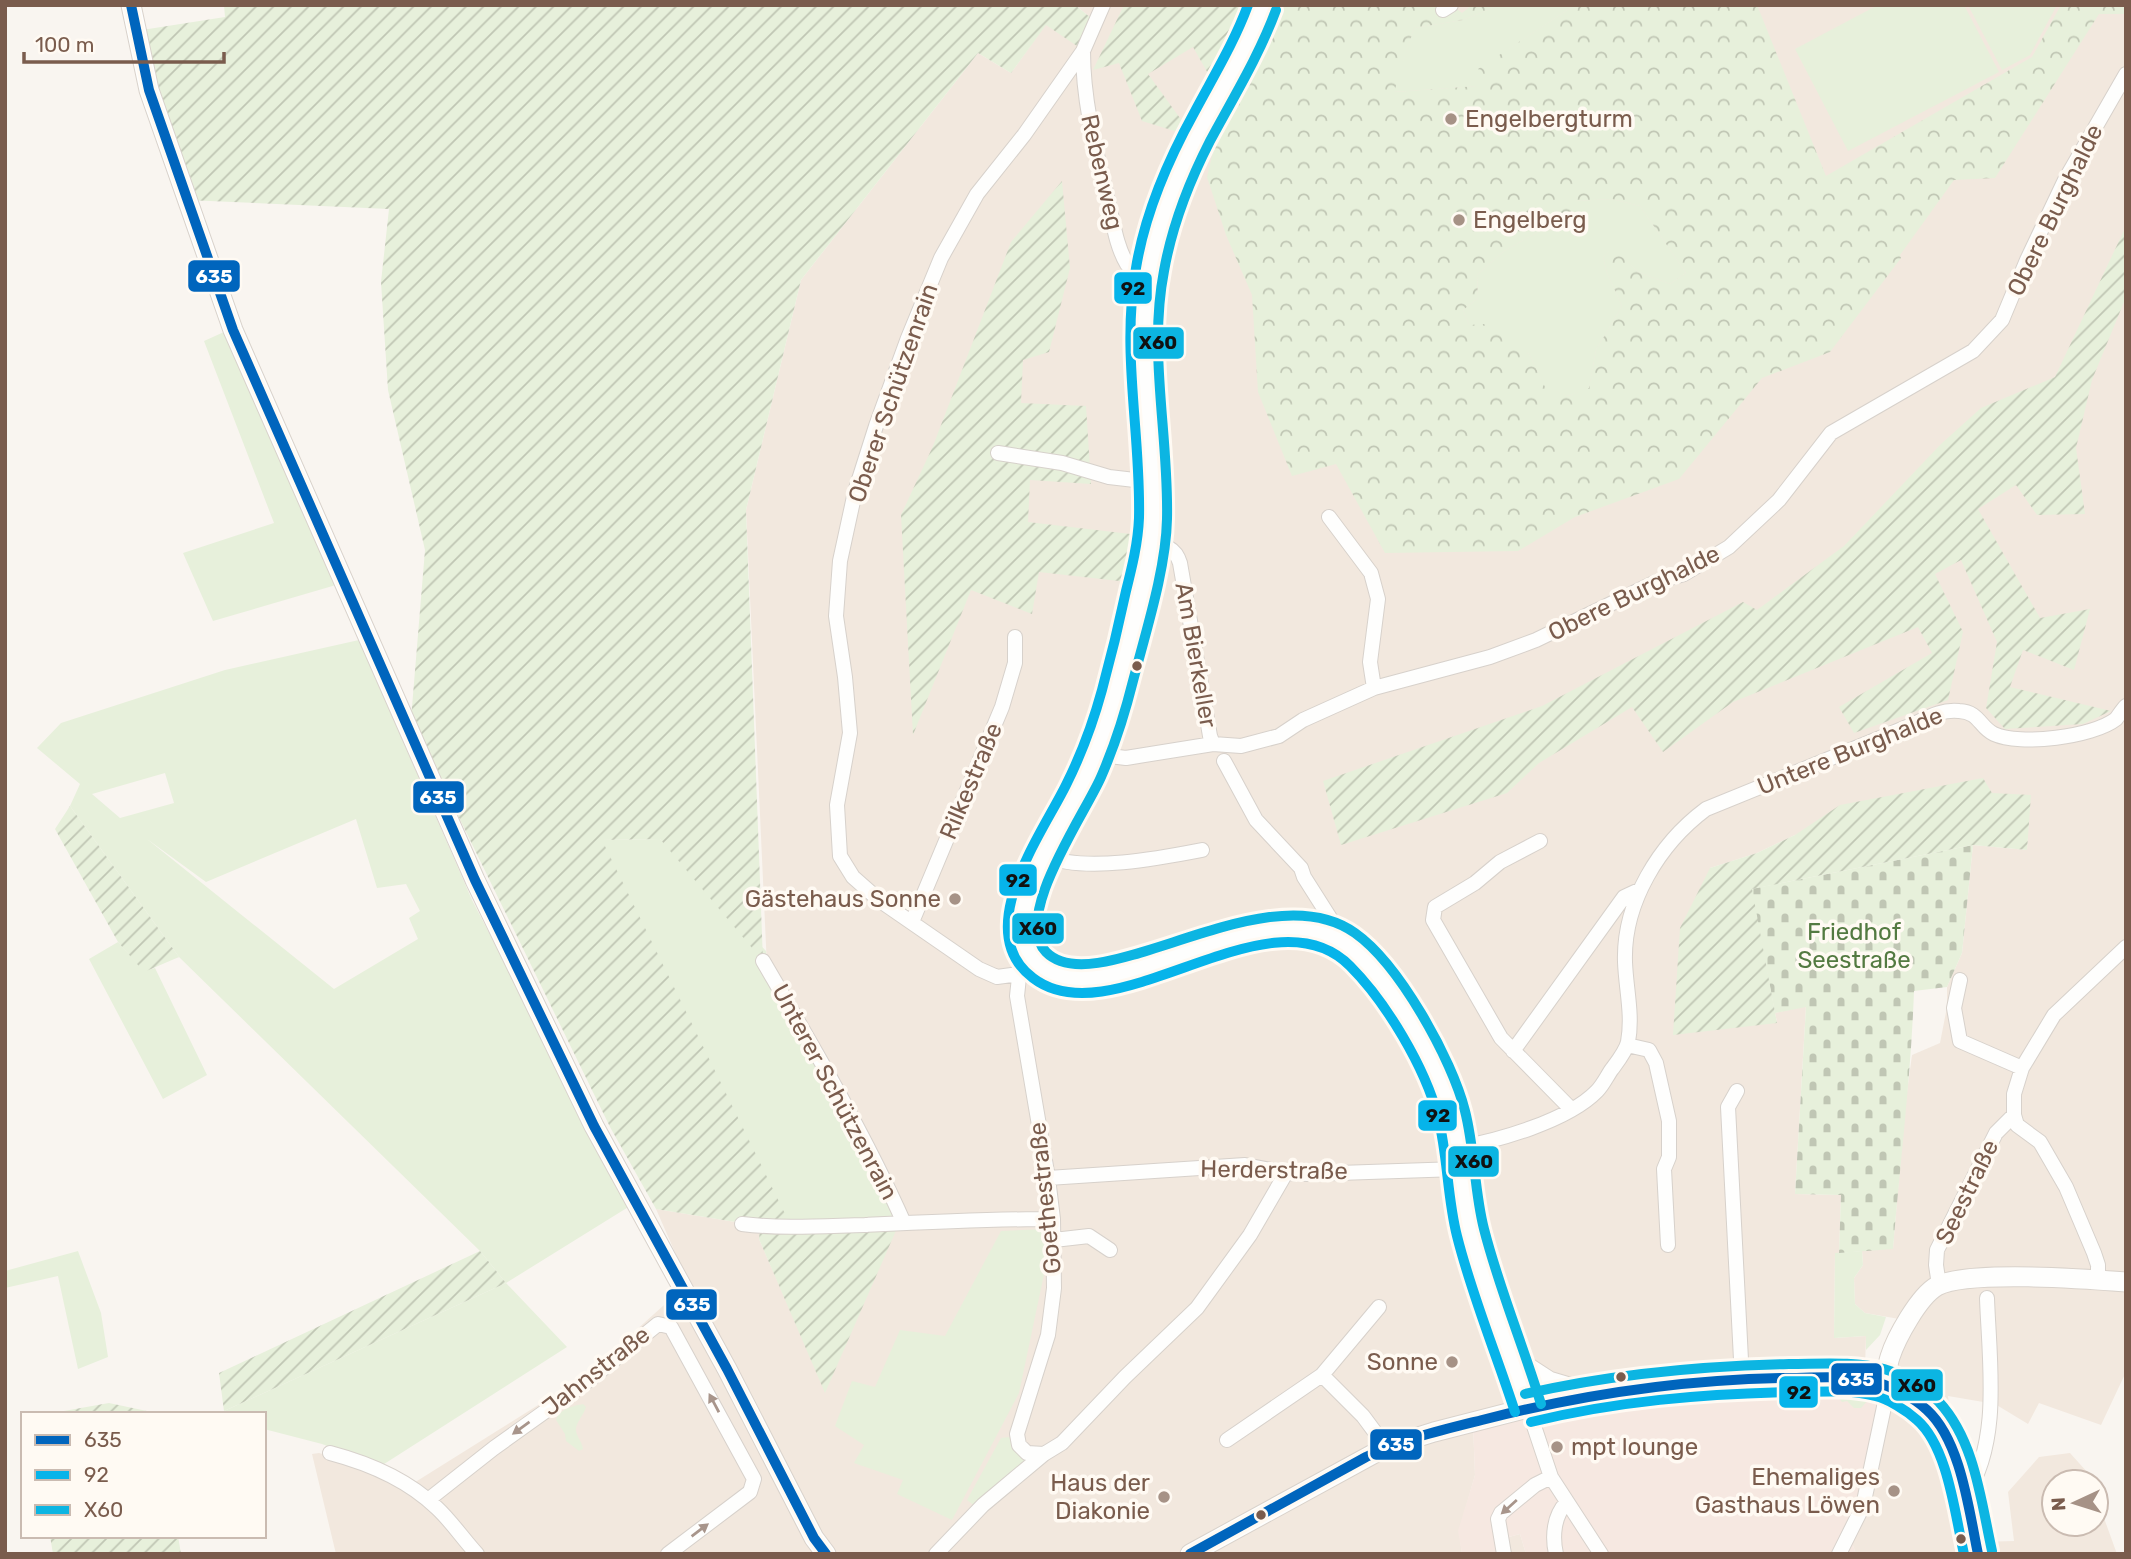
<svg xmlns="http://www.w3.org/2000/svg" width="2131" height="1559" font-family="Rubik,sans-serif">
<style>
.residential{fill:#f2e8de}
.commercial{fill:#f6e8e1}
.green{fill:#e7f0db;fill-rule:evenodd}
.forest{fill:url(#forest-crowns);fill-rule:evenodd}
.cemetery{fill:url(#cemetery-stones)}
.garden{fill:url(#garden-furrows)}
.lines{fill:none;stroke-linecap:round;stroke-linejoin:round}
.minor-casing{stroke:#d7d1cb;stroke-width:16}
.tertiary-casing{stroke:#d7d1cb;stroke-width:19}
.secondary-casing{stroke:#d9d2cb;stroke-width:21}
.minor{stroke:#fefefd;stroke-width:14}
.tertiary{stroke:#fefefd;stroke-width:18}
.secondary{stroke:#fefefd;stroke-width:19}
.bus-1-casing{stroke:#fffaf3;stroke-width:16}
.bus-2-casing{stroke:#fffaf3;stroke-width:16}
.bus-3-casing{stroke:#fffaf3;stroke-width:16}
.bus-1{stroke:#0065bd;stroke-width:10}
.bus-2{stroke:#06b4ea;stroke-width:10}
.bus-3{stroke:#0cb5e2;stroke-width:10}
.oneway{fill:#a8958b}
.poi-dot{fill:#a69286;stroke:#fffaf3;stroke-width:2.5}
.bus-dot{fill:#7a5c4d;stroke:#fffaf3;stroke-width:2.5}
.labels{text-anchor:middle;stroke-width:7;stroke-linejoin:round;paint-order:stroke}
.poi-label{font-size:24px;fill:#7a5c4d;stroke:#fffaf3;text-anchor:end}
.street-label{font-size:24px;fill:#7a5c4d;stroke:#fffaf3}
.park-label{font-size:24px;fill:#537a41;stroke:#fffaf3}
.line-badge{stroke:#fffaf3;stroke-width:2.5}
.badge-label{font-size:19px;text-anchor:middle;font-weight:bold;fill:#fff}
.pale-badge-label{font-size:19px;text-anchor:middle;font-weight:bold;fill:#111}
</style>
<defs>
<pattern id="forest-crowns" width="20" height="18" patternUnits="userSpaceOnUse" patternTransform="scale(1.75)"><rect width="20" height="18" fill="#e7f0db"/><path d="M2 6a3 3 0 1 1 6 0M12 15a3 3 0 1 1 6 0" fill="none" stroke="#c0c6b4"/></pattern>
<pattern id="cemetery-stones" width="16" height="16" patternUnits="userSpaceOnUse" patternTransform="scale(1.75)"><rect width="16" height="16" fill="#e7f0db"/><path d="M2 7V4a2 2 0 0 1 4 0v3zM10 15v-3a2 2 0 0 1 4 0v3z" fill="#c0c6b4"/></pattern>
<pattern id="garden-furrows" width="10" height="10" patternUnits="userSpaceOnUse" patternTransform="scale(1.75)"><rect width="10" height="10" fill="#e7f0db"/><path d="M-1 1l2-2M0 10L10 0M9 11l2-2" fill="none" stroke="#c0c6b4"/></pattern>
</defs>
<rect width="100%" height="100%" fill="#f9f5f0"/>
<path class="residential" d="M1075,5H2126V1372L2101,1425L2039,1403L2028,1424L1995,1404L1948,1396L1957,1465L1980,1542L2014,1541L2008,1492L2039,1457L2070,1453L2088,1473L2091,1482H2054V1524H2096V1496L2117,1554H1856L1847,1528L1891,1403L1905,1320L1865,1313L1855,1304L1854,1278L1863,1265L1862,1251L1893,1248L1905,1107L1912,1055L1940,1043L1947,1007V987L1962,953L1973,845L2027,850L2030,796L1795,835L1757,853L1710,868L1777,1022L1775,1013L1806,1006L1795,1194L1841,1195L1839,1253H1835L1834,1338L1866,1336L1865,1368L1854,1371L1473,1423L1475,1475L1459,1531L1462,1554H336L312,1454L319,1453L376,1469L409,1486L586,1375L673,1297L720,1355L656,1209L760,1226L759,1239L826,1392L767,967L746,510L801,280L978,53L1011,73L1046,24L1091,18Z
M1520,1534L1526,1554H1506L1505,1538Z"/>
<path class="commercial" d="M1854,1371L1891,1403L1869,1498L1847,1528L1856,1554H1560L1559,1552L1526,1554L1520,1534L1505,1538L1506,1554H1462L1458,1531L1475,1475L1473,1423L1604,1388Z"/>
<path class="green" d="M1500,5H1575L1479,69V86L1393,92L1414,28L1463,20Z
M1878,5H1964L1999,72L1848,151L1795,49Z
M1968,5H2057L2030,55L2002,70Z
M1612,199L1640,206L1686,273L1670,284L1638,272L1613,247L1603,257L1607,273L1622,306L1596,350L1589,389L1568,396L1545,388L1529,354L1469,325L1463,310L1478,298L1477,275L1504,251L1540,231L1571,229L1574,201Z
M224,332L336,585L213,621L183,553L274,523L204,341Z
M359,640L472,900L630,1206L506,1283L567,1347L381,1466L322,1444L264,1429V1414H225L224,1411L506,1283L480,1251L179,957L70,806L80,784L37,748L61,723L225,670ZM165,773L174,803L120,818L92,794ZM356,819L377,888L406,884L420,911L409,918L418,939L334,989L147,839L206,882Z
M660,839L766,951L767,967L898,1223L787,1226L601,840Z
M118,942L144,971L155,968L207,1075L163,1099L89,959Z
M1046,1229L1047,1260L1019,1393L952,1520L897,1494L903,1480L854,1463L864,1445L835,1426L852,1381L875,1387L900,1330L945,1336L1001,1231Z
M78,1251L101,1313L108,1357L78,1369L58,1276L5,1288V1271Z
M1862,1251L1863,1265L1854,1278L1855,1304L1865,1313L1886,1317L1880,1335L1866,1350V1336L1834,1338L1835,1253Z
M1833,1390L1866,1394L1869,1399L1861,1408H1854L1847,1401L1842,1402L1833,1392Z
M583,1404L586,1407C584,1415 575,1423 576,1431C577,1437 582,1442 583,1449L579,1451L566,1441L565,1434L556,1420C559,1409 573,1406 583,1404Z
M1009,1437C1013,1448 1018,1452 1028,1458L1029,1464L976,1507L967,1500L1001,1438Z"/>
<path class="forest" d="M1274,5H1452L1462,13L1472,5H1500L1463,20L1414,28L1394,92L1478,86V69L1575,5H1757L1826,176L2032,57L2061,5H2126V14H2099L1995,178L1954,180L1900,255L1901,258L1830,352L1762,378L1679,479L1575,517L1518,551L1385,553L1336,464L1292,476L1258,392L1252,295L1226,235L1207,177L1227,92ZM1612,199L1640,206L1686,273L1670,284L1638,272L1613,246L1603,257L1607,273L1622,306L1596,350L1589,388L1568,396L1545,387L1529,354L1484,324L1469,325L1463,310L1478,298L1477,275L1504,251L1540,231L1571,229L1575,201Z"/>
<path class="cemetery" d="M1973,845L1962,953L1947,987L1914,991C1911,1077 1900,1163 1893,1249L1839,1253L1841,1195L1795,1194L1806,1007L1775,1013L1751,889Z"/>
<path class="garden" d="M224,5H1075L1091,18L1077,46L1046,25L1011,73L978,53L801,280L746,510L763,961L660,839L602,840L791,1226H898L825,1393L759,1239L760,1226L656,1209L610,1127L411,719L425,550L388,390L381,282L389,209L186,200L142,30L225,17Z
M1124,5H1248L1214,84L1193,47L1148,74L1185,125L1181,133L1142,121L1119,63L1093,70Z
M1062,181L1070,268L1049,352L1023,360L1021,403L1086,406L1091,484L1030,480L1028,522L1139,535L1128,582L1039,572L1032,614L971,590L913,735L901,515L933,446L1011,242Z
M2126,226V297L2092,380L2076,448L2085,514L2037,515L2016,485L1978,509L2040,618L2090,609L2074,670L2023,650L2010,687L2111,711L2083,724L2005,729L1986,708L1997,642L1961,560L1935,574L1963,632L1948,700L1854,733L1839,707L1932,653L1918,627L1733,702L1663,752L1632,707L1539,763L1507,793L1341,845L1323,781L1542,706L1743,602L1757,610L1844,546L1941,444L1981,408L2055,377Z
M1983,778L1992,793L2031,795L2027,850L1973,845L1752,889L1777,1023L1673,1035L1680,928L1710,868L1757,853L1795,835L1840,805Z
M70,806L179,957L144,972L118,942L55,829Z
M480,1251L506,1283L224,1411L219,1373Z
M109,1403L161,1414H47Z
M50,1536H178L181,1554H53Z"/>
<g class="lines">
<defs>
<path id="minor" d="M1443,10L1451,5
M1083,51C1083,102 1096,151 1108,201C1113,221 1116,246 1127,264C1132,272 1140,277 1147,281
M998,453L1062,463L1109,477L1152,482
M1329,517L1371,573L1378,599L1370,662L1374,688
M1151,544C1166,546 1175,547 1180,563L1210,736L1213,744
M1097,751L1110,756L1126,758L1213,744L1241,746L1279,736L1303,720L1374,688L1490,657L1536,640L1656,582L1684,574L1729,547L1779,500L1831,433L1973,351L2002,320L2027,260L2065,180L2126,74
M1224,761L1256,820L1301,868L1304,877L1337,929L1339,939
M1540,841L1500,862L1475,883L1435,907L1433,920L1501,1038L1571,1109
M1046,856C1084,873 1161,858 1202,850
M912,922L1002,707L1015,663V637
M1027,951L1020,968L1017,996L1048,1178L1053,1219L1054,1288L1048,1335L1017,1434L1019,1445L1027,1453L1044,1454L1062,1443L1125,1377L1197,1308L1250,1235L1286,1173
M763,961C813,1047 864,1133 904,1223
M1019,974L997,977L979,969L879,900L853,877L840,856L837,805L850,733L845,677L836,616L840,561L855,492L876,426L908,338L941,258L977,194L1024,135L1083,51L1103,5
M1960,980L1954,1008L1960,1041L2022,1068
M1627,1045L1649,1050L1656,1063L1669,1121V1157L1664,1169L1668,1245
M1513,1051L1624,897L1639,890
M1737,1091L1728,1107L1742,1379
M2014,1115L2017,1125L2040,1142L2066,1187L2094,1253L2098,1265V1280
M1456,1148C1497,1141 1568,1121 1597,1091C1603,1085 1607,1076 1612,1069C1618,1061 1626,1051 1628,1042C1633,1015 1626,989 1625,962C1623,903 1659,844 1706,809L1912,725C1927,718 1941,709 1959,711C1980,712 1979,727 1994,734C2020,746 2093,737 2116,719C2119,715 2123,709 2126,706
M1048,1178L1245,1165L1286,1173L1309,1174L1458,1169
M742,1224C782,1229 824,1226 865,1225C928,1222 990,1219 1053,1219
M1054,1240L1089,1236L1110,1250
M1939,1285L1936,1265L1937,1250L1996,1133L2014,1115V1094L2022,1068L2054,1015L2126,947
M1322,1375L1363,1416L1386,1447
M1528,1408L1551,1477L1601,1554
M1227,1440L1322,1375L1379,1307
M330,1453C368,1463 408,1480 437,1508C452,1522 463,1539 477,1554
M1965,1496C2002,1442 1989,1360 1987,1298
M428,1500L494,1448L589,1380L658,1324L671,1327L754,1479L750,1492L668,1554
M936,1554L983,1505L1044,1454
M1504,1554L1498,1519L1501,1513L1535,1485L1551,1477
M1556,1554C1552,1536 1554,1516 1566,1503
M1839,1554L1863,1506L1884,1407L1885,1384"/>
<path id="tertiary" d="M1885,1384L1927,1409L1938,1423L1950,1447L1965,1496L1978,1554"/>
<path id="secondary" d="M131,5L149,90L233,330L475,880L594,1126L727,1369L814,1538L826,1554
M1263,5C1249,47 1226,82 1205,121C1177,172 1155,228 1147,286C1135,363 1155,440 1153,517C1153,542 1146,566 1141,590C1134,620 1127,650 1119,680C1109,719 1096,757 1078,793C1060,830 1026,878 1022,919C1020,939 1028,955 1042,968C1097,1018 1262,886 1344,942C1382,968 1440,1068 1451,1113C1460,1152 1460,1193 1470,1232C1486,1291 1510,1349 1528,1408
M1512,1357L1549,1381L1586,1392
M1190,1554L1386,1447L1434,1432L1551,1402L1682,1383L1742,1379L1828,1377L1864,1379L1885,1384C1887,1375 1887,1366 1890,1357C1896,1338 1919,1296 1937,1286C1967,1270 2088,1279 2126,1282"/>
</defs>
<use href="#minor" class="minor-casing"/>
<use href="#tertiary" class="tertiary-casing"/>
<use href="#secondary" class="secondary-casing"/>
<use href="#minor" class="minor"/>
<use href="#tertiary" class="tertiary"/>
<use href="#secondary" class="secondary"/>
<defs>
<path id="bus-1" d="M131,5L149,90L233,330L475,880L594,1126L727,1369L814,1538L826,1554
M1190,1554L1366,1457C1403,1439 1442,1430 1482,1420C1580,1395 1679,1380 1781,1378C1811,1378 1842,1375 1871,1381C1890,1385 1913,1397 1927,1410C1961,1441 1969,1511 1978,1554"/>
<path id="bus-2" d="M1248,5C1234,43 1213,77 1194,113C1167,162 1145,213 1136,268C1121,352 1141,434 1139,518C1138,543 1132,567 1126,591C1119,624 1111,657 1102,690C1093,723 1081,755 1066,785C1042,834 970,931 1033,978C1114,1040 1270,885 1350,966C1386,1002 1425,1067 1438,1117C1448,1156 1447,1197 1457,1236C1472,1296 1496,1353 1515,1412
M1531,1422C1617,1401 1702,1394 1790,1392C1818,1392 1848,1389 1875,1396C1888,1399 1906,1410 1917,1420C1948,1447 1955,1515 1964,1554"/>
<path id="bus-3" d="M1276,10C1259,56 1233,98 1210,141C1189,182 1172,226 1164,271C1148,353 1169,436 1167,519C1166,569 1146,631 1133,681C1125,713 1115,745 1101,777C1085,814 1012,917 1046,952C1097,1004 1266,869 1355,933C1399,964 1452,1059 1465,1111C1475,1150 1474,1190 1484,1229C1499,1288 1523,1345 1541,1404
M1525,1394C1612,1374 1699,1366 1789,1364C1820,1364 1854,1361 1884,1369C1902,1374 1926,1389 1939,1402C1975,1441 1981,1501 1992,1551"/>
</defs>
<use href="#bus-1" class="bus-1-casing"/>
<use href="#bus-2" class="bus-2-casing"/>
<use href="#bus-3" class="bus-3-casing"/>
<use href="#bus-1" class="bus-1"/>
<use href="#bus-2" class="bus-2"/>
<use href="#bus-3" class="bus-3"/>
</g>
<defs><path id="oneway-solid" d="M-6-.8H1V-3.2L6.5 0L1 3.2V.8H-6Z" transform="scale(1.75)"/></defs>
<g class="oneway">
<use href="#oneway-solid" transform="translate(714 1403) rotate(-118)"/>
<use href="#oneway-solid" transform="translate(521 1428) rotate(144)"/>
<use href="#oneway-solid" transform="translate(1509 1507) rotate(138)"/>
<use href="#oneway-solid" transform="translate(700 1530) rotate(-37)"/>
</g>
<g class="poi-dot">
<circle cx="1451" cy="119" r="7"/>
<circle cx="1459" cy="220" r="7"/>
<circle cx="955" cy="899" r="7"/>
<circle cx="1452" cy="1362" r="7"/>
<circle cx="1557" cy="1447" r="7"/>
<circle cx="1894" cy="1491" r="7"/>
<circle cx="1164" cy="1497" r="7"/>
</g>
<g class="bus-dot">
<circle cx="1137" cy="666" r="6"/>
<circle cx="1621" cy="1377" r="6"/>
<circle cx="1261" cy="1515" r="6"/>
<circle cx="1961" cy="1539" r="6"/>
</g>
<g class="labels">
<g class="poi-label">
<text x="1465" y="127" text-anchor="start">Engelbergturm</text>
<text x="1473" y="228" text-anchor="start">Engelberg</text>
<text x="941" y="907">Gästehaus Sonne</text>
<text x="1438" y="1370">Sonne</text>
<text x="1571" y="1455" text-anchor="start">mpt lounge</text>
<text x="1880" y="1485">Ehemaliges<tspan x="1880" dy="28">Gasthaus Löwen</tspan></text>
<text x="1150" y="1491">Haus der<tspan x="1150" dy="28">Diakonie</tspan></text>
</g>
<g class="street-label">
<text transform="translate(1102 172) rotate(77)" y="8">Rebenweg</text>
<text transform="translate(2055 210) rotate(-64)" y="8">Obere Burghalde</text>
<text transform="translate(893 393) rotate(-71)" y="8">Oberer Schützenrain</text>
<text transform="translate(1634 593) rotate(-26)" y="8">Obere Burghalde</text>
<text transform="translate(1196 655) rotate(80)" y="8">Am Bierkeller</text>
<text transform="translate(1850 751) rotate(-22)" y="8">Untere Burghalde</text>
<text transform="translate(971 781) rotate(-67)" y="8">Rilkestraße</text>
<text transform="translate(835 1092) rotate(62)" y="8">Unterer Schützenrain</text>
<text transform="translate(1274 1170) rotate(1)" y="8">Herderstraße</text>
<text transform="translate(1967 1192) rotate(-64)" y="8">Seestraße</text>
<text transform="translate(1045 1198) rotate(-96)" y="8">Goethestraße</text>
<text transform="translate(596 1371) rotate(-38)" y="8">Jahnstraße</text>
</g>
<g class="park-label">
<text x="1854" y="940">Friedhof<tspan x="1854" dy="28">Seestraße</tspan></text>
</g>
</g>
<g class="line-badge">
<rect x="187" y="259" width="54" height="34" rx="7" fill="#0065bd"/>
<rect x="1113" y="271" width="40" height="34" rx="7" fill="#06b4ea"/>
<rect x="1132" y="326" width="53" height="34" rx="7" fill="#0cb5e2"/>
<rect x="412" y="780" width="53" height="34" rx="7" fill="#0065bd"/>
<rect x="998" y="863" width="40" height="34" rx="7" fill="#06b4ea"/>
<rect x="1011" y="912" width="54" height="33" rx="7" fill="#0cb5e2"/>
<rect x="1417" y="1099" width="41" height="33" rx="7" fill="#06b4ea"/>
<rect x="1447" y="1145" width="53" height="33" rx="7" fill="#0cb5e2"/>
<rect x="665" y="1288" width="53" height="33" rx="7" fill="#0065bd"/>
<rect x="1830" y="1362" width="53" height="34" rx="7" fill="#0065bd"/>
<rect x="1890" y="1368" width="54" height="34" rx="7" fill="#0cb5e2"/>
<rect x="1778" y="1375" width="41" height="34" rx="7" fill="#06b4ea"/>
<rect x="1369" y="1428" width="54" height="33" rx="7" fill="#0065bd"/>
</g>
<g class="badge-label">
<text x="214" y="283">635</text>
<text x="438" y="804">635</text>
<text x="692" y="1311">635</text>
<text x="1856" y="1386">635</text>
<text x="1396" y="1451">635</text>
</g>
<g class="pale-badge-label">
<text x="1133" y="295">92</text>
<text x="1158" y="349">X60</text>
<text x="1018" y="887">92</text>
<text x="1038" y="935">X60</text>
<text x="1438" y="1122">92</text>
<text x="1474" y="1168">X60</text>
<text x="1917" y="1392">X60</text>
<text x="1799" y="1399">92</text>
</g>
<rect width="2131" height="1559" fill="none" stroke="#7a5c4d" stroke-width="14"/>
<rect x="21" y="1412" width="245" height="126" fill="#fffaf3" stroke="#cabbb1" stroke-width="2"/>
<rect x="35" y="1435" width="35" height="10" fill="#0065bd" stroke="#cabbb1" stroke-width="2"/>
<text x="84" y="1447" font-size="21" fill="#7a5c4d">635</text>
<rect x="35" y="1470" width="35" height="10" fill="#06b4ea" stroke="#cabbb1" stroke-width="2"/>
<text x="84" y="1482" font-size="21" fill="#7a5c4d">92</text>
<rect x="35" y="1505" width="35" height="10" fill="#0cb5e2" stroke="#cabbb1" stroke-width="2"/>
<text x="84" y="1517" font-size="21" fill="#7a5c4d">X60</text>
<g transform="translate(2075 1503) rotate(266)"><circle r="33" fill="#fffaf3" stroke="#cabbb1" stroke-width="2"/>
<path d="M0-5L12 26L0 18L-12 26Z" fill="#a69286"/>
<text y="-10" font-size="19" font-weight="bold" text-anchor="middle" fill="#7a5c4d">N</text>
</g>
<path d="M24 52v10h200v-10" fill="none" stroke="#7a5c4d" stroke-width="3.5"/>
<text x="35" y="52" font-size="21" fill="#7a5c4d" stroke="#fffaf3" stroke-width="5" paint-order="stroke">100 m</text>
</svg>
